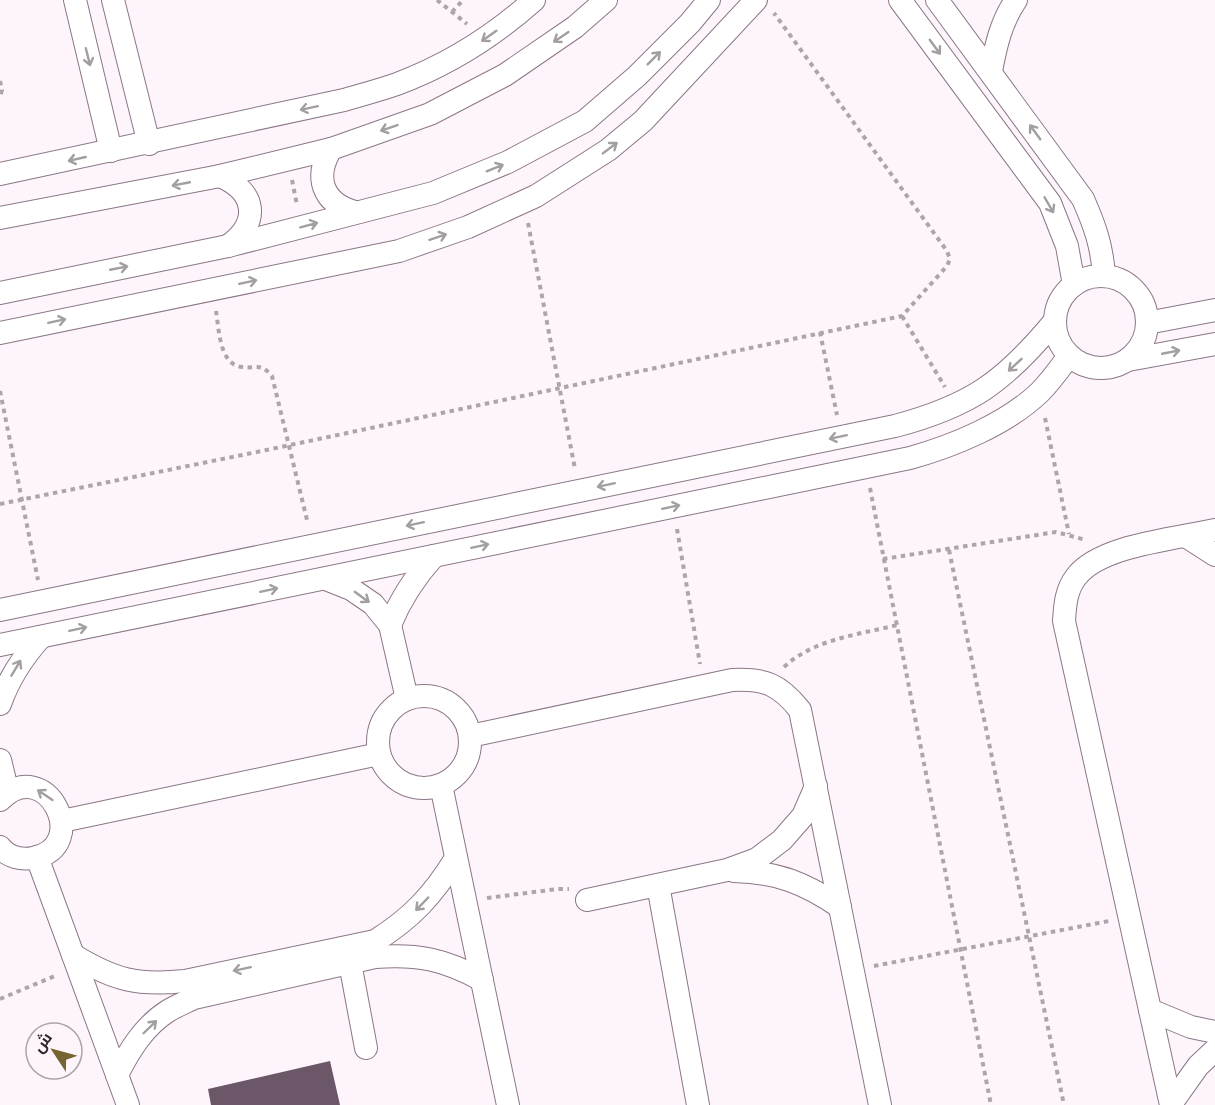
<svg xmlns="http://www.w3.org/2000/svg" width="1215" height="1105" font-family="'PT Sans Narrow',Cairo,sans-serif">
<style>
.building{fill:#6b5767}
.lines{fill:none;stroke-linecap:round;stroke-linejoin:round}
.street-casing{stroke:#8b7686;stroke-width:24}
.path{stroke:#aea5ac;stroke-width:4;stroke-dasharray:4.5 4.5;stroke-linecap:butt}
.street{stroke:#fff;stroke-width:22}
.oneway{stroke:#a29ea1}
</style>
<rect width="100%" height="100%" fill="#fef5fc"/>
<polygon class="building" points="330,1061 340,1105 211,1105 208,1089"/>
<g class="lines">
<g class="street-casing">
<g id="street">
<polyline points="75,0 111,151"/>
<polyline points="113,0 149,144"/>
<polyline points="900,0 1050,203 1067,246 1074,285"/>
<path d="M937,0l146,199c12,27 19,47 21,77"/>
<path d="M991,71c5,-26 10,-49 25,-71"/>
<path d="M331,149c-17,28 -9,54 24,63"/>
<path d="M0,174l344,-74c17,-5 36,-10 53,-16 51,-19 97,-48 137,-84"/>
<path d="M220,176c37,16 40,47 8,70"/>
<polyline points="0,218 220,176 331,149 430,114 505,75 575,27 606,0"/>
<circle cx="1101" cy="322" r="46"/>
<polyline points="0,293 228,246 433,193 508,162 585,121 637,76 690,23 709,0"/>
<polyline points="1147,323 1215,310"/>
<polyline points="0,333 399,251 468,227 536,196 608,150 643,121 756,0"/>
<polyline points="1128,360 1215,344"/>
<polyline points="1187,537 1215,555"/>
<polyline points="326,579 351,589 373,604 390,625 407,699"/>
<path d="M0,610l895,-184c76,-20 109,-44 159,-104"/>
<path d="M390,625c11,-27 24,-47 44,-69"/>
<path d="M0,645l910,-187c43,-12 97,-34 130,-66 11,-11 20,-24 29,-36"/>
<circle cx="424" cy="742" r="46"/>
<path d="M0,704c9,-26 22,-46 41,-67"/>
<path d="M470,736l262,-56c33,-2 48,5 68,30l80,395"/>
<polyline points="0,760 8,793"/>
<polyline points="441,785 508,1105"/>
<path d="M0,800c46,-47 93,47 33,58 -12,2 -25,-1 -33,-11"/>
<polyline points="62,821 379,754"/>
<polyline points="37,857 128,1105"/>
<path d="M734,871c43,1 71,12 106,36"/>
<polyline points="658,885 698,1105"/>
<polyline points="587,900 727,870 757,859 782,840 803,816 816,786"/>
<path d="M73,955c41,25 64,31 112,26l190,-40c37,-23 58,-46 81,-83"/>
<polyline points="350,963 366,1048"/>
<polyline points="1150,1010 1191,1027 1215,1032"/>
<path d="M117,1075c12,-24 27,-49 51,-64 8,-5 18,-9 26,-13l181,-41c43,-3 69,2 107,23"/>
<polyline points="1171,1104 1198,1066 1215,1050"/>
<path d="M1171,1105l-107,-484c1,-16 2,-31 12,-44 24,-32 100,-38 139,-47"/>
</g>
</g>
<g class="path">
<polyline points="437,0 467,24"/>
<polyline points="452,12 463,0"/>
<polyline points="0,81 2,90 0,97"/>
<polyline points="292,180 297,205"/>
<polyline points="528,223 575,469"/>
<path d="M216,311c3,17 3,54 26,56 15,2 18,-5 30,9l36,148"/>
<polyline points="902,316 945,387"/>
<polyline points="820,332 837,415"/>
<polyline points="0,391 38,580"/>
<polyline points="1045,418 1069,534"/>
<polyline points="870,488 991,1105"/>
<polyline points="0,504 257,452 902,316 947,266 950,259 947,251 774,13"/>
<polyline points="677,529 700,664"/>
<polyline points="949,550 1064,1105"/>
<polyline points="883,559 1056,532 1086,540"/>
<path d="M784,667c30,-28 73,-32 113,-42"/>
<polyline points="487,898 558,889 569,889"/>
<polyline points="874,966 1109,921"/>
<polyline points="0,999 57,975"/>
</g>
<use href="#street" class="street"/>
</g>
<defs><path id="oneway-shaft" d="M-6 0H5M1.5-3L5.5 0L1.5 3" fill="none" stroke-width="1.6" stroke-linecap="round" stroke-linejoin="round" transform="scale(1.5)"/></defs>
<g class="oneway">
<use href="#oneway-shaft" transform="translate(489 36) rotate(145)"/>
<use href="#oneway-shaft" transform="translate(561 37) rotate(146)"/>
<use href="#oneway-shaft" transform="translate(935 47) rotate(54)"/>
<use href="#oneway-shaft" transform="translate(88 57) rotate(76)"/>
<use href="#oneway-shaft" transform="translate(654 58) rotate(-45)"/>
<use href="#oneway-shaft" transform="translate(309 108) rotate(168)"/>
<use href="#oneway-shaft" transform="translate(389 128) rotate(161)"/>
<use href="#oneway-shaft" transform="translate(1035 132) rotate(-126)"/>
<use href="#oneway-shaft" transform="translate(610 148) rotate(-37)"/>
<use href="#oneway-shaft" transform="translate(77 159) rotate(167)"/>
<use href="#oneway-shaft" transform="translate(495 168) rotate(-22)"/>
<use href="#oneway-shaft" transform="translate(181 184) rotate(169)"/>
<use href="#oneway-shaft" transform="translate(1049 205) rotate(60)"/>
<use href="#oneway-shaft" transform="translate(309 225) rotate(-15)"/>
<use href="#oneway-shaft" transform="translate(438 237) rotate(-19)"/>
<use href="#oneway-shaft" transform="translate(119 268) rotate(-11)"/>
<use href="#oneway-shaft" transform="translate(248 282) rotate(-12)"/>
<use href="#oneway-shaft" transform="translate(57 321) rotate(-12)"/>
<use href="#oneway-shaft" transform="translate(1171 352) rotate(-11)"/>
<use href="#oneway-shaft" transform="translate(1015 365) rotate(137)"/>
<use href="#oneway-shaft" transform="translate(838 437) rotate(168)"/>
<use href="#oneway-shaft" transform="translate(606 485) rotate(168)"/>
<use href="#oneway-shaft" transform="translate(671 507) rotate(-12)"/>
<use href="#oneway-shaft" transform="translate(415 524) rotate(168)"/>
<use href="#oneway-shaft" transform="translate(480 546) rotate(-12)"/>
<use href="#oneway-shaft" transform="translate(269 590) rotate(-12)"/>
<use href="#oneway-shaft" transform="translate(362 597) rotate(36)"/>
<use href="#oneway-shaft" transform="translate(78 629) rotate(-12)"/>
<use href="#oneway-shaft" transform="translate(16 668) rotate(-59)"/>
<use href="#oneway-shaft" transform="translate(45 795) rotate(-146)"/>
<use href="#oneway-shaft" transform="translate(422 904) rotate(134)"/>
<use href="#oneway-shaft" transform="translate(242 969) rotate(168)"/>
<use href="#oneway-shaft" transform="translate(150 1027) rotate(-44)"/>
</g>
<g transform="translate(54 1051) rotate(306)"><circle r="28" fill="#fef5fc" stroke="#aca3aa" stroke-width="1.5"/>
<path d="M0-4.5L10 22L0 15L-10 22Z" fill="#746532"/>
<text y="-9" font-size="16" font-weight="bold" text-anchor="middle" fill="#30272e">ش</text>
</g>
</svg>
